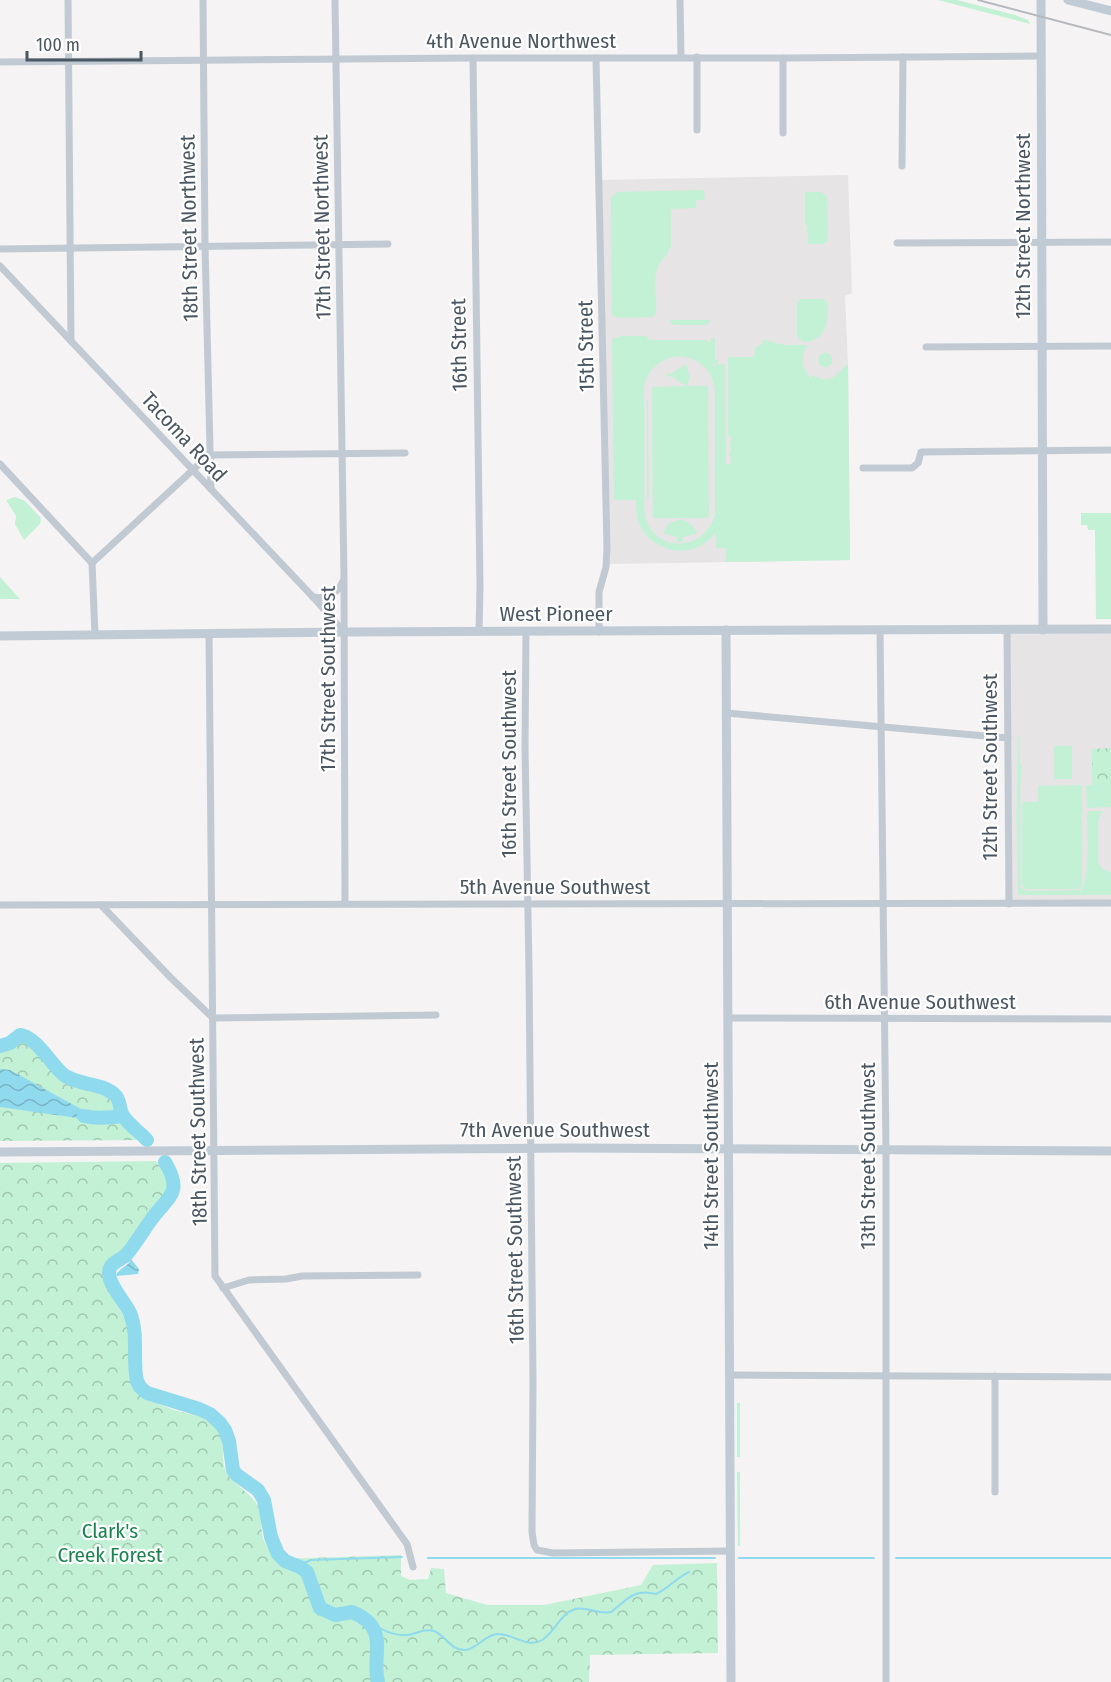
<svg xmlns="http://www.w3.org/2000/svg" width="1111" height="1682" font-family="'Fira Sans Condensed',sans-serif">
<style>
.education{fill:#e6e4e5}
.grass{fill:#c3f1d5;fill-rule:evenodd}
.forest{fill:url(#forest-crowns)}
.water{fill:url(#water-waves)}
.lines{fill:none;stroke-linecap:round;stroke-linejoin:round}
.stream{stroke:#90daee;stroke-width:2}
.river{stroke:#90daee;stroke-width:14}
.street{stroke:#c1cad2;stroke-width:7}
.secondary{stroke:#c1cbd6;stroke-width:9}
.rail{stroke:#b5b8bd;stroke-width:2}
.labels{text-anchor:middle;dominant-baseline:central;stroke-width:4.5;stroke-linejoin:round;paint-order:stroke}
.street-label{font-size:21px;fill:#4a5661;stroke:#fff}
.park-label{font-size:21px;fill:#17864f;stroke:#fff}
</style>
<defs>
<pattern id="forest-crowns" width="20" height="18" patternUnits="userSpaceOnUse" patternTransform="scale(1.5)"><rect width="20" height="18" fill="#c3f1d5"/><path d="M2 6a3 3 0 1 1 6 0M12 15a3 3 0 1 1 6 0" fill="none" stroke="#a0c6b0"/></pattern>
<pattern id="water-waves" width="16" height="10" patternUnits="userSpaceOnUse" patternTransform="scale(1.5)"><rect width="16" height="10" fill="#90daee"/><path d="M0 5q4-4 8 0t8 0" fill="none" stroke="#78b4c4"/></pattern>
</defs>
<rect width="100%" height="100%" fill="#f5f3f3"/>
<g class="education">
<polygon points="848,175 852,293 845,296 848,364 850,560 607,564 599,180"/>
<polygon points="1111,629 1111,903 1009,904 1007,630"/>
</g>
<g class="grass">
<polygon points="938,0 957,0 1015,15 1028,20 1030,24"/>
<path d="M704,190l1,10h-9v8l-25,1v39h-2c-1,9 -10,12 -12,21 -4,12 1,32 -2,46l-3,2 -33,1 -7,-3 -1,-118 5,-3v-2z"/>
<polygon points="805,192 821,192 827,196 828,242 825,242 825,244 808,244 808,233 807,233 807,225 805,224"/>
<path d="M799,299h26v3h3c0,19 -1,40 -26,40v-2h-3v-3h-2v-35h2z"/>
<polygon points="669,320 711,320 708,324 705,325 675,325 671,323"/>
<path d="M621,336h25l4,4h57l3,3 1,-4 4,-2v23h3v3l-6,1 3,3v-3h10l1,101 5,-2v-7h-2v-2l2,-1v-6l-2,-1v-2h2v-7l-3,-1v-79h26l1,-9 8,-5v-3h2l19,5h24c-8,11 -7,23 3,33l2,-3c19,12 23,-2 35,-11l2,196 -124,2v-14h-10v-15c-5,5 -9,9 -14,12 -23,13 -54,2 -63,-22 -3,-7 -3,-16 -3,-23h-22l-2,-161zM679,356c20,2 34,14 36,34v125c-12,41 -69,37 -71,-7v-122c4,-17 17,-28 35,-30z"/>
<circle cx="825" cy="360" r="7"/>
<polygon points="686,364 690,377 687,386 708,386 709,518 653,518 652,387 686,386 671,376 667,377 667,373 671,374"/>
<polygon points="647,401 648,401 649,499 647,499"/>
<polygon points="15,497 25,501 41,518 40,524 24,540 15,524 16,516 6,500"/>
<polygon points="1081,513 1111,513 1111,619 1096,619 1095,530 1088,530 1087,525 1081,525"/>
<polygon points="682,519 692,525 697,533 683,537 683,542 677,542 677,537 663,533 669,523"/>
<polygon points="0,577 20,599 0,599"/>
<path d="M1018,737l3,1 -2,2 1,25 2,1 -1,17 -1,2 1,103 7,3 53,-1c9,-12 6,-62 6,-79h17l-4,4 -2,8v39l4,6 9,5v22h-93l-1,-72z"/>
<rect x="1054" y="746" width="18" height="33"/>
<polygon points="1082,785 1082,885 1079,889 1026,889 1022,885 1022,802 1038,802 1038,786"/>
<polygon points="1086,785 1111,785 1111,807 1087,808"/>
<rect x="737" y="1403" width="3" height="54"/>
<polygon points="737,1472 740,1472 740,1546 738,1546"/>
</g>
<g class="forest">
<polygon points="1111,748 1111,785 1092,785 1092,749"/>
<path d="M20,1035c17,2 31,30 44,40 15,11 39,7 51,21 6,6 4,15 9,21 6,9 16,15 23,23l-147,1v-95l10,-3z"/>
<path d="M156,1161c5,9 14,16 14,27 -1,8 -7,14 -12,19 -10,10 -17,22 -25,33 -3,5 -6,11 -11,15 -7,5 -17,7 -19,18 -1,13 21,39 25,53 6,19 -3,47 9,63 7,10 32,20 44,23 11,3 26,4 34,13 13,15 4,35 12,48 7,12 22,18 31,33 5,10 2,21 5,32 2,8 10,16 16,21l122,-4v21l9,4 18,-1 3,-11 13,1 2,24 41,12h57l97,-20 12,-20 64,-2 1,90 -128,2 -1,27h-589v-519z"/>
</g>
<g class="water">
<polygon points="0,1069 10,1070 81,1109 83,1112 84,1116 82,1118 77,1118 0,1107"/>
<polygon points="131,1259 139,1269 138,1274 117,1276 116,1274 121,1269 128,1264"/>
</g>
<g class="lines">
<g class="stream">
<polyline points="428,1558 715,1558"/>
<polyline points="739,1558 874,1558"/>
<polyline points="896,1558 1111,1558"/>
<polyline points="297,1566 311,1560 402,1557"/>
<path d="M361,1617c15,9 28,19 46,18 10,-1 17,-7 27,-4 11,4 17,20 31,19 12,-1 20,-15 32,-16 15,-1 30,15 45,6 13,-8 18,-26 33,-31 13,-3 23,6 36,3 16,-12 23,-24 45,-18 13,-6 20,-16 33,-22"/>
</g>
<g class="river">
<path d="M0,1046l10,-3 10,-8c17,2 31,30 44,40 15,11 39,7 52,21 5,6 3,15 8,21 6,9 16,15 23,23"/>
<path d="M84,1116c13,3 25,2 38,0"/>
<path d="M165,1162c19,32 3,34 -14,58 -8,11 -15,23 -24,34 -5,6 -14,7 -17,14 -6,13 15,33 20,45 9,22 2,45 7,68l3,6 7,6 52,16 11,5 10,9 5,7 4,11 4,29 4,5 21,15 6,10 7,37 7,17 7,7 15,6 7,5 13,36 15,7 17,-3c39,16 19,42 26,70"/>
</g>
<g class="street">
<polyline points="68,0 71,341"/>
<polyline points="203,0 205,246 211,489"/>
<polyline points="335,0 344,578 345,904"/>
<polyline points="680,0 681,57"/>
<polyline points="473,58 480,587 479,632"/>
<polyline points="596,58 607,548 606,567 599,592 599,632"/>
<polyline points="783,58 783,133"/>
<polyline points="0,62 473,58 786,58 1041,56"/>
<polyline points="697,130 697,57"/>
<polyline points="902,166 903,57"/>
<polyline points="897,243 1111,242"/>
<polyline points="0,249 388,244"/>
<polyline points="0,266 313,597 344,632"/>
<polyline points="926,347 1111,346"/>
<polyline points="0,464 92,563"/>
<polyline points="863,468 912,468 918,463 921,452 1111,450"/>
<polyline points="92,563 209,455 405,453"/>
<polyline points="92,563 95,635"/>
<path d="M313,597c15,3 24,-3 30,-16"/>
<polyline points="1007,630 1009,904"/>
<polyline points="526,631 525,747 529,970 533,1382 532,1532 534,1545 537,1550 553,1553 730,1551"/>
<polyline points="880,631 886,1150 886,1682"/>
<polyline points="209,634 215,1276 407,1544 413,1567"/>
<polyline points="726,713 1008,738"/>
<polyline points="0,905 1111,903"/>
<polyline points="101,905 171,978 213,1018 436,1015"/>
<polyline points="728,1018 1111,1019"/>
<polyline points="223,1288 249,1280 286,1279 302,1276 418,1275"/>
<polyline points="730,1375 1111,1377"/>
<polyline points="995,1492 995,1376"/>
</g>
<g class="secondary">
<polyline points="1041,0 1043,630"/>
<polyline points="1068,0 1111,11"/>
<polyline points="726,630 731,1682"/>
<polyline points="0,636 344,632 1111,629"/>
<polyline points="0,1152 570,1148 1111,1151"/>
</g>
<polyline class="rail" points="978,0 1111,35"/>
</g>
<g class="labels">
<g class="street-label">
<text x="521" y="41">4th Avenue Northwest</text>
<text transform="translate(1023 226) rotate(-90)">12th Street Northwest</text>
<text transform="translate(322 227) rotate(-91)">17th Street Northwest</text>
<text transform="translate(189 228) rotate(-91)">18th Street Northwest</text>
<text transform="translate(459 345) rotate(-91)">16th Street</text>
<text transform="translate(586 346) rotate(-91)">15th Street</text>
<text transform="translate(184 437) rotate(47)">Tacoma Road</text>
<text x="556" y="614">West Pioneer</text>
<text transform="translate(328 679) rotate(-90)">17th Street Southwest</text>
<text transform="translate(509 764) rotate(-90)">16th Street Southwest</text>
<text transform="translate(990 767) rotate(-90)">12th Street Southwest</text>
<text x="555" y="887">5th Avenue Southwest</text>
<text x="920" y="1002">6th Avenue Southwest</text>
<text x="555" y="1130">7th Avenue Southwest</text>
<text transform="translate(198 1132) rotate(-91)">18th Street Southwest</text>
<text transform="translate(711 1156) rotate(-90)">14th Street Southwest</text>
<text transform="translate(868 1156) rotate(-90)">13th Street Southwest</text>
<text transform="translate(515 1250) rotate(-91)">16th Street Southwest</text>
</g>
<g class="park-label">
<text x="110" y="1531">Clark's<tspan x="110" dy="24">Creek Forest</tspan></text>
</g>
</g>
<path d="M27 51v9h114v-9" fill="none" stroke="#4a5661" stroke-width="3"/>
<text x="36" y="51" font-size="18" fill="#4a5661" stroke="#ffffff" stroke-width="4.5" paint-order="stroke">100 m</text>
</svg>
